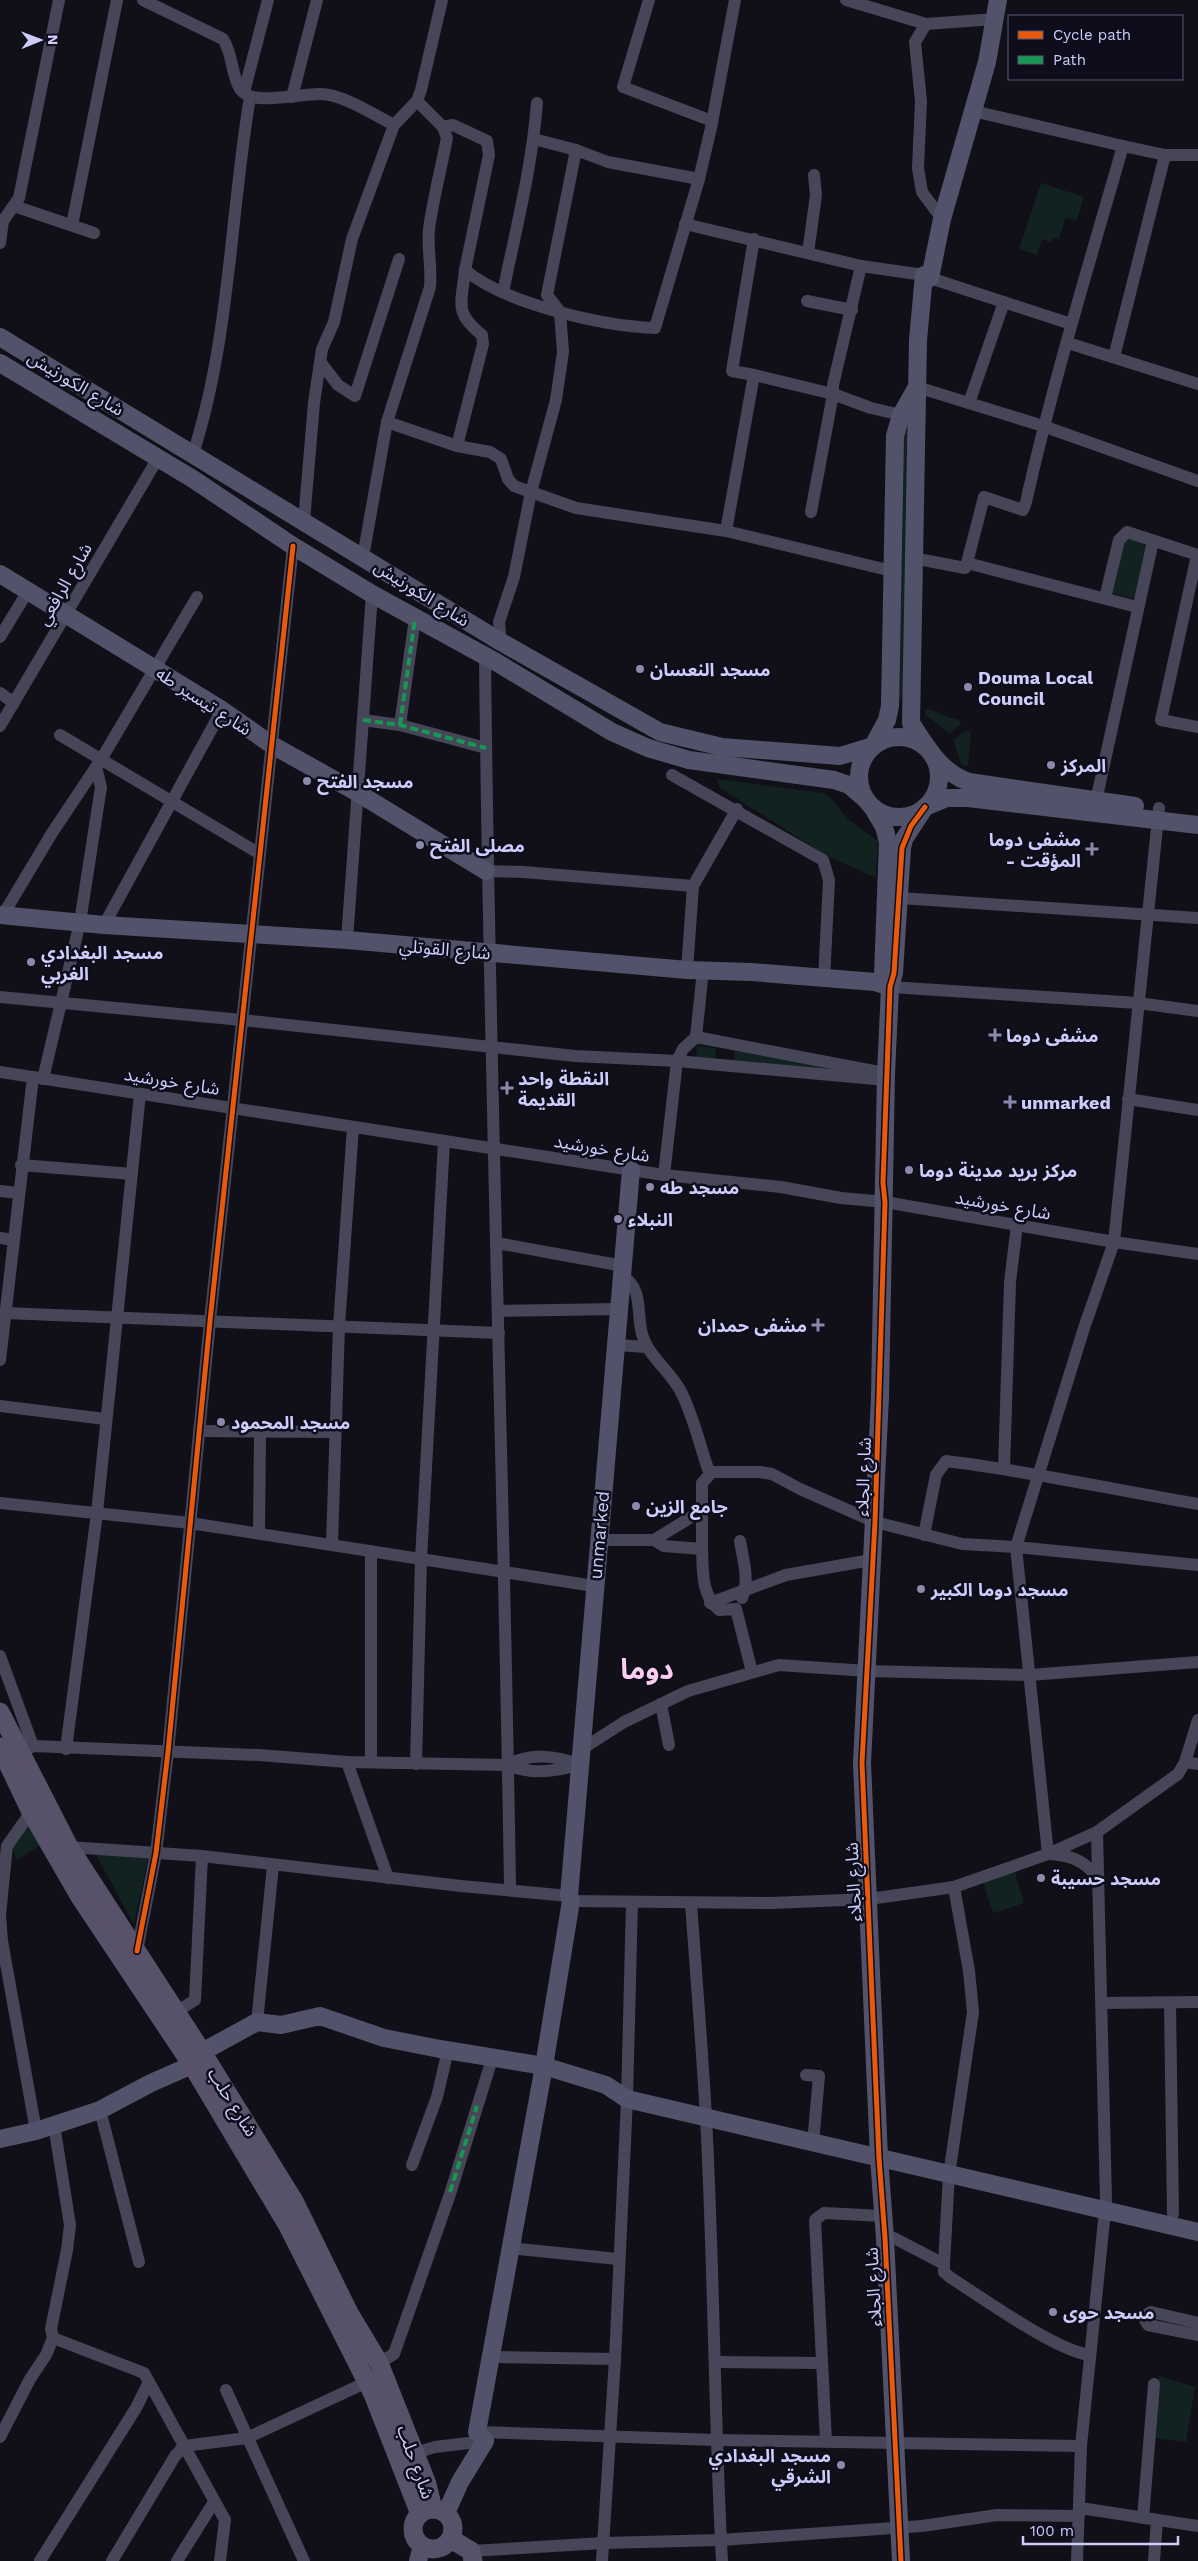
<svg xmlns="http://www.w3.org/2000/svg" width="1198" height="2561" font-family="'Work Sans','Noto Sans Arabic',sans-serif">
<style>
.green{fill:#112221}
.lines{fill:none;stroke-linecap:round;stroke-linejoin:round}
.street{stroke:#464658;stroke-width:12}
.secondary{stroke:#52536a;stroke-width:18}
.primary{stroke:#58516a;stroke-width:19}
.quiet{stroke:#139951;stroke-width:4;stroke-dasharray:8 4;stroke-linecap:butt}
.cycleway-casing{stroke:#0e0d1b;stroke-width:8}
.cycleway{stroke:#e8590c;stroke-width:5}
.poi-dot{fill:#8c8aab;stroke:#0e0d1b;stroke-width:2}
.labels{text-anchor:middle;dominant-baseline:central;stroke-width:5;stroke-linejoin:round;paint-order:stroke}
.street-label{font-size:18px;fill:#ceccfa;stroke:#0e0d1b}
.poi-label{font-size:18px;font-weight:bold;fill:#ceccfa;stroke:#0e0d1b;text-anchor:start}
.town-label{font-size:28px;font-weight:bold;fill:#faceee;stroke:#0e0d1b}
</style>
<rect width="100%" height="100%" fill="#111018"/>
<g class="green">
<polygon points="1041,183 1084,197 1076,221 1066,217 1059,239 1053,237 1051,242 1042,239 1037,255 1019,249"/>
<polygon points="899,432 910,432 905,686 901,700 896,700"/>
<polygon points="1125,538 1147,542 1134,599 1111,593"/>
<path d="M925,709c13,1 21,10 33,10l3,4 -11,11 -25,-20z"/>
<polygon points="966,730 971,733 968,765 962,766 953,740"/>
<polygon points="717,779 823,793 830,797 849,820 878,841 876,878 826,855 720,788"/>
<polygon points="697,1045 716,1049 714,1066 695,1064"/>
<polygon points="735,1047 830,1066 829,1071 734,1061"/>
<polygon points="31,1823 40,1845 17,1860 11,1845"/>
<polygon points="95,1853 148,1858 134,1924"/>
<polygon points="1014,1869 1024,1903 993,1913 983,1881"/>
<polygon points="1159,2376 1195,2387 1186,2442 1153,2438"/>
</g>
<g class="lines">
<g class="street">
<path d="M143,0l80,39c10,15 8,35 17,50 11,18 62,4 81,5 21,0 53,21 73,31"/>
<polyline points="649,0 623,87 712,121"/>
<polyline points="846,0 926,24 996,19"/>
<polyline points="926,24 915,42 921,101 918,168 922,192 942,219"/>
<polyline points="244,92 268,0"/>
<polyline points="292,97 317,0"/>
<polyline points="973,111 1123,146"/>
<path d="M443,127l10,-2 34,16 2,14 -24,115c41,34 137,56 190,58l44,-149 12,-51 24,-128"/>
<polyline points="534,139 576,150 608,162 699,179"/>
<polyline points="14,206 94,233"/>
<polyline points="685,224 861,266 924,275"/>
<polyline points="72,225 117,0"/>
<polyline points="0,243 3,221 19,198 21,188 59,0"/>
<polyline points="808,253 816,195 814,175"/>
<polyline points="930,278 1071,324"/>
<path d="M503,292c13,-63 29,-125 34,-189"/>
<polyline points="807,301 852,310"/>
<polyline points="1068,343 1198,384"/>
<polyline points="1114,357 1165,155"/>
<polyline points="321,363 338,385 355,396 399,259"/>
<polyline points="754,375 732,371 754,239"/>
<polyline points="917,387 1043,426 1198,481"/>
<polyline points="969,403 1004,302"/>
<polyline points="387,422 457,446 490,452 501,459 508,479 514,486 576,508 726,531 892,571"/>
<path d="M457,446l26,-102 -1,-9c-29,-23 -20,-32 -17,-65"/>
<path d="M193,454c37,-115 37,-238 57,-357"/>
<polyline points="811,512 833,394 833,385 861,266"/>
<polyline points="304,521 314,403 322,349 334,322 352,239 394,125 417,101 421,90 442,0"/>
<polyline points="726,531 754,375 833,394 871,408 901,415"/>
<polyline points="1197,555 1161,720 1198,727"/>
<path d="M363,557l24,-135 43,-135c2,-20 -3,-38 -1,-58 4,-30 12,-60 18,-91l-4,-11 -26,-26"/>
<polyline points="913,558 965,568 967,563"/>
<polyline points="1105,598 1119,540 1127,532 1198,555"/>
<path d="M1137,607l-170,-44 17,-66 39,13 3,-8c27,-120 63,-238 97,-356l42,9h33"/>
<polyline points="0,637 28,591"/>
<polyline points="501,642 499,622 514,577 531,492 556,400 563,352 560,312 547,295 576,150"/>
<path d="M485,656c4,411 19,822 25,1233"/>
<polyline points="0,693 14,703"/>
<polyline points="363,720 400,725 486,748"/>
<polyline points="400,725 415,618"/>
<polyline points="0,726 158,458"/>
<polyline points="60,735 260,854"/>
<polyline points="672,775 823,860 829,880 824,979"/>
<polyline points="1096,801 1153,541"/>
<polyline points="486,871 523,872 693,886"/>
<polyline points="900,898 1198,918"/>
<polyline points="3,915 52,833 102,758 197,597"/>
<polyline points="104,925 222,710"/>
<polyline points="347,940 372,594"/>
<polyline points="687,970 693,886 737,809"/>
<polyline points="890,987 1138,1003 1198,1011"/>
<polyline points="0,997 242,1020 575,1056 677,1061 886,1080"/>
<polyline points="696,1037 703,970"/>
<polyline points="0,1072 664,1175 781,1187 841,1198 885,1202 1114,1242 1198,1254"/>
<polyline points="43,1079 80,922 101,787 96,767"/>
<polyline points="1128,1099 1198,1110"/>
<polyline points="21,1165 132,1174"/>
<polyline points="664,1175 677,1061 683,1049 696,1037 879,1072"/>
<polyline points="0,1191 18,1193"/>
<polyline points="0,1238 14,1240"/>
<polyline points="497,1243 623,1266"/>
<path d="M622,1276c22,13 14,36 20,58 6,22 27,36 38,56 13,24 19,53 28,79l4,3h48l12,2 28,15 75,33 87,22 54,3 182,18"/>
<polyline points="498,1311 619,1309"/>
<polyline points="6,1313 499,1333"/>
<polyline points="616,1345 647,1347"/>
<polyline points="0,1360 33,1077"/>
<polyline points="0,1406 105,1419"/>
<polyline points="199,1431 334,1432"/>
<polyline points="1004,1468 1010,1282 1017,1225"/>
<polyline points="0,1503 190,1523 594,1586"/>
<path d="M701,1511l-47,29 10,6 38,3c1,21 -1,46 17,61l17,-1 16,63"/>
<polyline points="259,1533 260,1433"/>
<path d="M924,1535l12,-60 10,-14c84,10 168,29 252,43"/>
<polyline points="599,1540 654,1540"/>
<path d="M740,1541c3,19 10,39 2,57"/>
<polyline points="332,1544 339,1326 353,1127"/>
<polyline points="702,1549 702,1483 712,1472"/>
<polyline points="371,1551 371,1761"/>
<polyline points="710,1603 786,1575 871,1560"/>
<polyline points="0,1656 33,1746"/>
<polyline points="661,1704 669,1745"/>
<polyline points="66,1749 97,1513 140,1094"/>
<polyline points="582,1749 624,1722 688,1691 779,1665 867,1671 1030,1675 1198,1662"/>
<path d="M15,1756l18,-10 226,9 88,7 161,3c23,10 48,7 72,-1"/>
<polyline points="347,1762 388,1878"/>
<polyline points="1185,1762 1198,1764"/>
<polyline points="416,1764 421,1559 444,1141"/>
<path d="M508,1765c23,-13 47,-9 72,-1"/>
<polyline points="31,1812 7,1846 0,1915 2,1941 36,2131"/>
<polyline points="69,1847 202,1856 461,1886 569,1896"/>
<path d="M1099,1879c-15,-19 -28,-24 -51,-25l-32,-307 68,-219 30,-86 45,-434"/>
<polyline points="571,1901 772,1903 869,1899 954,1887 1048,1854 1097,1832 1178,1774 1185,1762 1198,1720"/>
<path d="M691,1903c5,71 11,143 15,215 8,148 8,295 16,443"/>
<polyline points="137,1951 156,1853 168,1752 210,1321 293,546"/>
<polyline points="1102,2003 1198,2002"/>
<polyline points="1170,2003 1173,2214"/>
<polyline points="176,2012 195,2000 202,1856"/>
<polyline points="257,2022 273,1866"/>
<polyline points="806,2075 819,2076 813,2143"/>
<polyline points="100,2110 139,2262"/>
<polyline points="412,2165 437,2097 448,2050"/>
<polyline points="950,2168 973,2012 969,1971 954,1887"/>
<path d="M885,2238h9l50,26v8l7,6c32,20 105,73 139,77"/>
<polyline points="509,2248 618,2259"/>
<polyline points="944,2264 949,2174"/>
<polyline points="1198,2323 1151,2312 1146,2315 1145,2320 1148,2325 1198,2335"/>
<polyline points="53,2338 144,2373 225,2520 220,2561"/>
<polyline points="491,2357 615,2359"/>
<polyline points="715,2362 821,2363"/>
<polyline points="379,2363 394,2354 450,2194 493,2056"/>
<polyline points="226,2390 304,2561"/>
<polyline points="477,2432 716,2440 1081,2446"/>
<polyline points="0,2437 30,2379 46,2355 53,2338 51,2329 67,2250 70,2225 54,2125"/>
<polyline points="826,2441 815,2220 824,2213 883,2216"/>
<polyline points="415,2453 435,2447 485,2441"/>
<polyline points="1080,2508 1198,2526"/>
<polyline points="1143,2518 1154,2384"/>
<polyline points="471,2551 603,2543 721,2540 922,2526 997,2515 1079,2516"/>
<polyline points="40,2561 136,2408 149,2382"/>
<polyline points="112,2561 175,2456 184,2446 247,2438 367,2382"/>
<polyline points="177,2561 214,2502"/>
<polyline points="602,2561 615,2359 627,2099 632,1902"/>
<polyline points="1077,2561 1081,2446 1106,2201 1097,1832"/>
<polyline points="1154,2561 1157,2520"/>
</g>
<g class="secondary">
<path d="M998,0l-11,62 -45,157 -12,59 -6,-3 -6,65 -7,383c15,23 30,50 58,59l166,24"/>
<polyline points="0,337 501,642 660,732 722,747 840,756 873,746 887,720 890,706 895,436 901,415 917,387"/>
<polyline points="0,363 193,479 293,546 372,594 496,662 612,732 648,748 689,760 834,780 849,785 864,798"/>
<polyline points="0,574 222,710 272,745 358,793 486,871"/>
<circle cx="899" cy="777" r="40"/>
<polyline points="873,808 884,827 888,842 883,975 885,980"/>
<polyline points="0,915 104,925 347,940 687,970 751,972 875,982 890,987"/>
<polyline points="0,2139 36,2131 100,2110 151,2083 192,2065 202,2052 257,2022 281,2025 320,2016 384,2038 440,2049 544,2066 606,2085 627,2099 1198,2232"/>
<polyline points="446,2513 460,2482 485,2441 477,2432 544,2066 571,1901 569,1896 631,1170"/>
<polyline points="418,2561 422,2546"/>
<polyline points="901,2561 885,2238 879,2158 862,1763 880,1397 886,1074 890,987 894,973 902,848 904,839 925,807 947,798 968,798 1198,825"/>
</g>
<g class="primary">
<polyline points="0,1712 69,1847 202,2052 294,2201 349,2313 379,2363 427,2484 433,2509"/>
<polyline points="0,1747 31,1812 80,1897 192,2065 288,2226 373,2394 420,2514"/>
<circle cx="433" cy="2529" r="20"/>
<polyline points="451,2539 471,2551 473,2561"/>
</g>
<g class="quiet">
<polyline points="363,720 400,725 486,748"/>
<polyline points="400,725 415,618"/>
<polyline points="450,2192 477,2106"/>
</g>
<g class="cycleway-casing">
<g id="cycleway">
<polyline points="137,1951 156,1853 168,1752 210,1321 293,546"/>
<polyline points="901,2561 885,2238 879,2158 862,1763 875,1522 885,1202 883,1183 890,987 894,973 902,848 911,826 925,807"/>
</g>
</g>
<use href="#cycleway" class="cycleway"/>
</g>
<g class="poi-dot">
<circle cx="640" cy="669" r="5"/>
<circle cx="968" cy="687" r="5"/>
<circle cx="1051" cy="765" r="5"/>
<circle cx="307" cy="781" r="5"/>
<circle cx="420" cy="845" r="5"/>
<path d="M1089.5 841.5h5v5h5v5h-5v5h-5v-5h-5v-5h5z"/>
<circle cx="31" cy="962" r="5"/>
<path d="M992.5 1027.5h5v5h5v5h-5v5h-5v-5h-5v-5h5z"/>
<path d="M504.5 1080.5h5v5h5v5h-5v5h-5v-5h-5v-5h5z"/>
<path d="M1007.5 1094.5h5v5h5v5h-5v5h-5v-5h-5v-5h5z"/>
<circle cx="909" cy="1170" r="5"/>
<circle cx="650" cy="1187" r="5"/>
<circle cx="618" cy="1219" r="5"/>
<path d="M815.5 1317.5h5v5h5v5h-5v5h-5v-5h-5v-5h5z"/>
<circle cx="221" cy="1422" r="5"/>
<circle cx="636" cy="1506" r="5"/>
<circle cx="921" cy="1589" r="5"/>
<circle cx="1041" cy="1878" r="5"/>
<circle cx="1053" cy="2312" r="5"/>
<circle cx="841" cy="2465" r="5"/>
</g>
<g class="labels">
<g class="street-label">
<text transform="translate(76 383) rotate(31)">شارع الكورنيش</text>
<text transform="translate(64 584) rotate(-60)">شارع الرافعي</text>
<text transform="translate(422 593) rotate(32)">شارع الكورنيش</text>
<text transform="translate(204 701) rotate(33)">شارع تيسير طه</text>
<text transform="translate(445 949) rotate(5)">شارع القوتلي</text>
<text transform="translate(172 1081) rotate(9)">شارع خورشيد</text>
<text transform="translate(602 1148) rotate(9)">شارع خورشيد</text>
<text transform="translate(1003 1205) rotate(10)">شارع خورشيد</text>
<text transform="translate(863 1477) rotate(-88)">شارع الجلاء</text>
<text transform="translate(599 1535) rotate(-85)">unmarked</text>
<text transform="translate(853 1882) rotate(-93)">شارع الجلاء</text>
<text transform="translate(233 2102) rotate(58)">شارع حلب</text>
<text transform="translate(873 2287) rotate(-93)">شارع الجلاء</text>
<text transform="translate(416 2462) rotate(70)">شارع حلب</text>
</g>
<g class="poi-label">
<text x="650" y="669">مسجد النعسان</text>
<text x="978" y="677">Douma Local<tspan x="978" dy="21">Council</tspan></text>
<text x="1061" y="765">المركز</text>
<text x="317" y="781">مسجد الفتح</text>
<text x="1081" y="839" text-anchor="end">مشفى دوما<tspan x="1081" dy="21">- المؤقت</tspan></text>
<text x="430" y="845">مصلى الفتح</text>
<text x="41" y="952">مسجد البغدادي<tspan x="41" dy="21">الغربي</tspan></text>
<text x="1006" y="1035">مشفى دوما</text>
<text x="518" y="1078">النقطة واحد<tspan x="518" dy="21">القديمة</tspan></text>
<text x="1021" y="1102">unmarked</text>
<text x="919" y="1170">مركز بريد مدينة دوما</text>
<text x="660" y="1187">مسجد طه</text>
<text x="628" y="1219">النبلاء</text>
<text x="807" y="1325" text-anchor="end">مشفى حمدان</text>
<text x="231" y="1422">مسجد المحمود</text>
<text x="646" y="1506">جامع الزين</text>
<text x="931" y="1589">مسجد دوما الكبير</text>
<text x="1051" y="1878">مسجد حسيبة</text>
<text x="1063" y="2312">مسجد حوى</text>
<text x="831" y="2455" text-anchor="end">مسجد البغدادي<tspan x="831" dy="21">الشرقي</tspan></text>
</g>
<g class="town-label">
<text x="647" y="1669">دوما</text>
</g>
</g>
<rect x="1008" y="15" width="175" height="65" fill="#0e0d1b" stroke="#5b5974"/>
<rect x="1018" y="31" width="25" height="8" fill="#e8590c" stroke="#5b5974"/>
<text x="1053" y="40" font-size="15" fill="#ceccfa">Cycle path</text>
<rect x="1018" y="56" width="25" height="8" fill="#139951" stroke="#5b5974"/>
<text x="1053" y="65" font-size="15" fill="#ceccfa">Path</text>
<g transform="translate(40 40) rotate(89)" stroke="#0e0d1b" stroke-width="4" paint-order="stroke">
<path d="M0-4L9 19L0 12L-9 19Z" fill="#ceccfa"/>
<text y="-8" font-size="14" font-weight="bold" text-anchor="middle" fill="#ceccfa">N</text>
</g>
<path d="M1023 2536v8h155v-8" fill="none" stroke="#ceccfa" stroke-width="2.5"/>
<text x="1030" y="2536" font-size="15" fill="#ceccfa" stroke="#0e0d1b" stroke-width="4" paint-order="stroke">100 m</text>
</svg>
